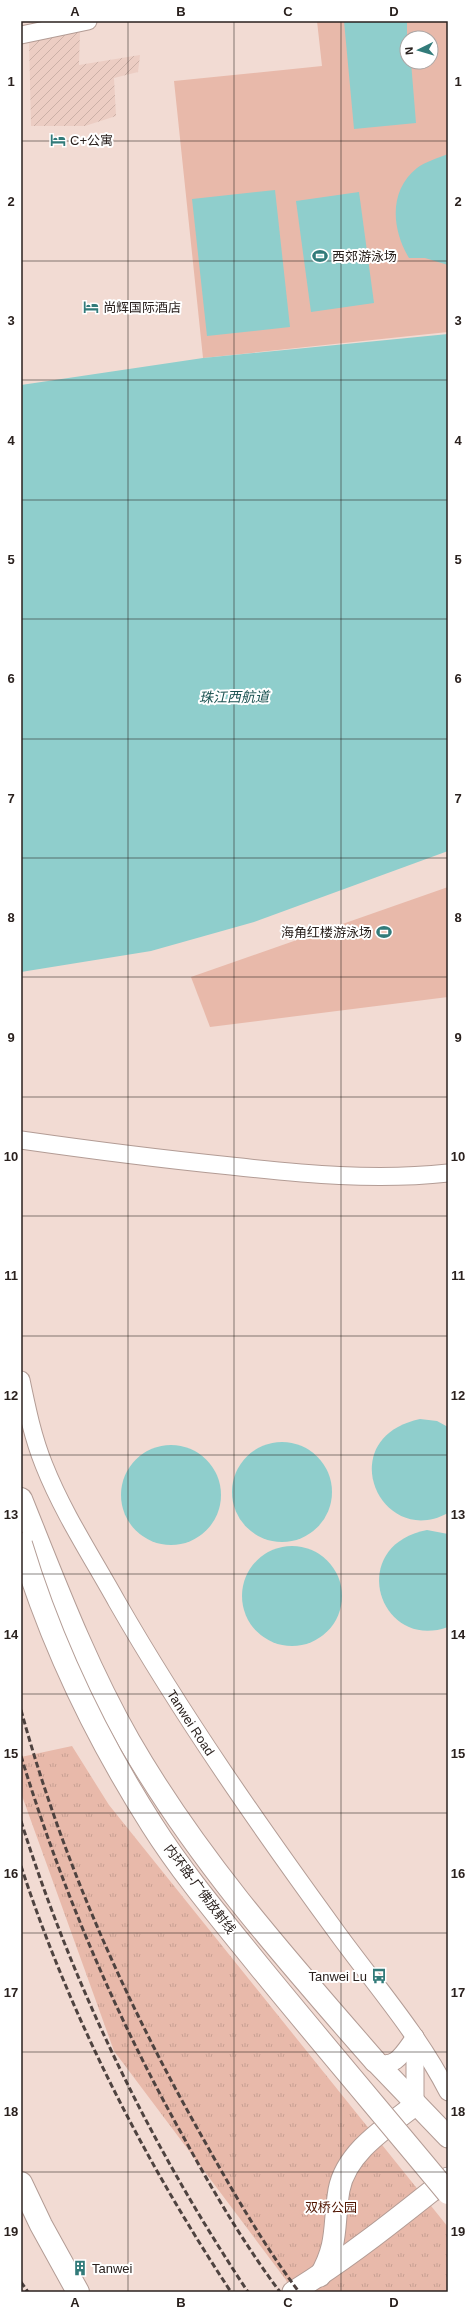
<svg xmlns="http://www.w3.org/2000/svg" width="469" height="2313" font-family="Arial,'Noto Sans SC',sans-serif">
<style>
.industrial{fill:url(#industrial-furrows)}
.park{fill:url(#park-tufts)}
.pitch{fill:#e8b9aa;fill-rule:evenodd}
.water{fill:#8fcecc}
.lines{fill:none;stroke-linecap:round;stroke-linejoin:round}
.minor-casing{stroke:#b39c95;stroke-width:19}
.major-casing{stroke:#b39c95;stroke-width:23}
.highway-casing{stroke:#b39c95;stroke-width:24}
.minor{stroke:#fff;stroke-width:17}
.major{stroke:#fff;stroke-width:21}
.highway{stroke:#fff;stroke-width:22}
.rail{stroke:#4f4340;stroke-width:3;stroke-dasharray:6 3;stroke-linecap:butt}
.highway-bridge-casing{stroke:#b39c95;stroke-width:24;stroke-linecap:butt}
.highway-bridge{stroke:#fff;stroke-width:22}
.grid{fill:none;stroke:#2a211e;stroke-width:1;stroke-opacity:0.55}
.labels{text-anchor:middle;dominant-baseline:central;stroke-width:4;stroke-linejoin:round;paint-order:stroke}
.poi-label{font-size:13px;fill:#2a211e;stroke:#fff;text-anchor:start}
.street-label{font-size:13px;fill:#2a211e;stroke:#fff}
.park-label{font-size:13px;fill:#4f1400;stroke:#fff}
.water-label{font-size:14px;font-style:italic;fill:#1b5251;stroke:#fff}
.neatline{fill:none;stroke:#2a211e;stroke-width:1.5}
.grid-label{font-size:13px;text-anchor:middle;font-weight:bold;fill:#2a211e}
</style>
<defs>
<pattern id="industrial-furrows" width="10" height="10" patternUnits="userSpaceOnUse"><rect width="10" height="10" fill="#eccdc3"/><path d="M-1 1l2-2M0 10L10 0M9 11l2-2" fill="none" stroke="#cbb0a7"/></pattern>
<pattern id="park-tufts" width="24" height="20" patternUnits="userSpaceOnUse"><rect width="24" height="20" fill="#e8b9aa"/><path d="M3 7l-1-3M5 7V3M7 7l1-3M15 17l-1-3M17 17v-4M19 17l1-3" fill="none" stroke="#c79f92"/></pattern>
</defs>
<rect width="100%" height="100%" fill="#f2dbd3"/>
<polygon class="industrial" points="80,31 79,65 140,55 138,72 114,78 116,116 85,126 31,126 29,40"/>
<polygon class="park" points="72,1746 109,1805 448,2227 448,2292 291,2292 286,2280 114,2051 21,1793 21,1757"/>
<g class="pitch">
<path d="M317,21h131v311l-245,26 -29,-277 148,-15zM407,38h24v24h-24z"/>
<polygon points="448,887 448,997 210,1027 191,977"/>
</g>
<g class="water">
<polygon points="344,21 407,21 407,62 411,62 416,123 354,129"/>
<path d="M448,154v111l-23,-7h-16c-17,-28 -21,-67 8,-90 8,-6 21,-10 31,-14z"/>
<polygon points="275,190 290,327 207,336 192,199"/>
<polygon points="359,192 374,303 311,312 296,201"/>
<polygon points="448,334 448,851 254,922 151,951 21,972 21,385 203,358"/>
<path d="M420,1419l17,2 11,6v86c-68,37 -117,-75 -28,-94z"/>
<circle cx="282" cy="1492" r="50"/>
<circle cx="171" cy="1495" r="50"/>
<path d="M427,1530l21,4v93c-69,25 -103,-81 -21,-97z"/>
<circle cx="292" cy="1596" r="50"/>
</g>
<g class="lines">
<g class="minor-casing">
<g id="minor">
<polyline points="21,35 88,21"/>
<path d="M21,1140c70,10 140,19 210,26 72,8 145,15 217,7"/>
<path id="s1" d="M21,1380c6,29 12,58 23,85 19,48 48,92 73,137 66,115 143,225 221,332 38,52 81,101 110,158"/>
<polyline points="415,2037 415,2105"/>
<path d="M375,2061c20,11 30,-11 40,-24"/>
</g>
</g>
<g class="major-casing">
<g id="major">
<polyline points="375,2061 448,2137"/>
<path d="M320,2276c19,-33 13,-51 19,-86 7,-38 48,-63 76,-85"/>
<path d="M293,2292c55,-34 105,-74 155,-114"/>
</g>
</g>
<g class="highway-casing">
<g id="highway">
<path d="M21,1499c33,82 64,165 108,242 68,118 157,218 246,320"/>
<polyline points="21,2183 41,2225 78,2292"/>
</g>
</g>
<use href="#minor" class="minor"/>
<use href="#major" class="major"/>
<use href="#highway" class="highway"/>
<g class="rail">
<path d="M21,1710c40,146 101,284 175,416 32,57 64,114 103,166"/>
<path d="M21,1756c41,134 95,261 163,382 29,53 60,106 96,154"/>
<path d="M21,1821c53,168 130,325 227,471"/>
<path d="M21,1866c49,150 123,294 210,426"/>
<polyline points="21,2282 28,2292"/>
</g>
<g class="highway-bridge-casing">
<path id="highway-bridge" d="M21,1544c30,99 75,193 131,281 31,49 70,95 107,141 62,76 126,151 189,227"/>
</g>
<use href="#highway-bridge" class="highway-bridge"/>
</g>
<path class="grid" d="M128,21v2271M234,21v2271M341,21v2271M21,141h427M21,261h427M21,380h427M21,500h427M21,619h427M21,739h427M21,858h427M21,977h427M21,1097h427M21,1216h427M21,1336h427M21,1455h427M21,1574h427M21,1694h427M21,1813h427M21,1933h427M21,2052h427M21,2172h427"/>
<defs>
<g id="hotel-bare" transform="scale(1.2)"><path d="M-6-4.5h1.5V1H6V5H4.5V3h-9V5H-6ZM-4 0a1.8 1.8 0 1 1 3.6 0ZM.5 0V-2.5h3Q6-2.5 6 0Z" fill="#327b7a" stroke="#fff" stroke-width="2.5" paint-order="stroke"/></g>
<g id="stadium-bare" transform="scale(1.2)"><path d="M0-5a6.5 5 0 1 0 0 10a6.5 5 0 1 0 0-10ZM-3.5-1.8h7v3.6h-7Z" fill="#327b7a" stroke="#fff" stroke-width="2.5" paint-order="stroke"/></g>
<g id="bus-bare" transform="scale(1.2)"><path d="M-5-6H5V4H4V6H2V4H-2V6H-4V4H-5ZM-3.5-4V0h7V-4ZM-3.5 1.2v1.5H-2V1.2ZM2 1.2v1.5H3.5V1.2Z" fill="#327b7a" stroke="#fff" stroke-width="2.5" paint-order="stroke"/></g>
<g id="building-bare" transform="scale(1.2)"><path d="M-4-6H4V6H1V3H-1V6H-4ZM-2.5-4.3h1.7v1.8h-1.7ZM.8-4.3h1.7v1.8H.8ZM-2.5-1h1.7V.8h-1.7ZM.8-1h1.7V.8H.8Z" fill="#327b7a" stroke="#fff" stroke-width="2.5" paint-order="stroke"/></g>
</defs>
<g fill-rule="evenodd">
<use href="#hotel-bare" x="58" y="140"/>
<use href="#stadium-bare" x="320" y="256"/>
<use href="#hotel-bare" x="91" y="307"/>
<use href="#stadium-bare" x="384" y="932"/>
<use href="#bus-bare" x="379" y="1976"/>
<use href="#building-bare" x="80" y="2268"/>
</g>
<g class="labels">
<g class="poi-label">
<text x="70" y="140">C+公寓</text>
<text x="332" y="256">西郊游泳场</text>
<text x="103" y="307">尚辉国际酒店</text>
<text x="372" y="932" text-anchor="end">海角红楼游泳场</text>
<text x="367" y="1976" text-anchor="end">Tanwei Lu</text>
<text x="92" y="2268">Tanwei</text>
</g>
<g class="street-label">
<text stroke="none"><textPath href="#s1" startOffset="385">Tanwei Road</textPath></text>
<text transform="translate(200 1889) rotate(53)">内环路-广佛放射线</text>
</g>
<g class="park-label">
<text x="331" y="2207">双桥公园</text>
</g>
<g class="water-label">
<text transform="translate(234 697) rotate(-1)">珠江西航道</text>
</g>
</g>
<rect width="469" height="2313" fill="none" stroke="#ffffff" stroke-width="44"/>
<g transform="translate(419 50) rotate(265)"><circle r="19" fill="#ffffff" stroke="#aaa6a5"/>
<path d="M0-3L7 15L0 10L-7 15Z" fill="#327b7a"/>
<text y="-6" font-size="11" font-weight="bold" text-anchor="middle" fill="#2a211e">N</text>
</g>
<rect x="22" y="22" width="425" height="2269" class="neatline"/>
<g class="grid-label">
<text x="75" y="16">A</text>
<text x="181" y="16">B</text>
<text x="288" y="16">C</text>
<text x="394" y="16">D</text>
<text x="11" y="86">1</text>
<text x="458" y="86">1</text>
<text x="11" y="206">2</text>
<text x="458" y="206">2</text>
<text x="11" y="325">3</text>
<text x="458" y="325">3</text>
<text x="11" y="445">4</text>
<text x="458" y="445">4</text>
<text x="11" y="564">5</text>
<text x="458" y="564">5</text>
<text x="11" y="683">6</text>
<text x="458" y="683">6</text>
<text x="11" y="803">7</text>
<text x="458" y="803">7</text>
<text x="11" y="922">8</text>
<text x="458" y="922">8</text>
<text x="11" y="1042">9</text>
<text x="458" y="1042">9</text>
<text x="11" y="1161">10</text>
<text x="458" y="1161">10</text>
<text x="11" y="1280">11</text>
<text x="458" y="1280">11</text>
<text x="11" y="1400">12</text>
<text x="458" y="1400">12</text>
<text x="11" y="1519">13</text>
<text x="458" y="1519">13</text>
<text x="11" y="1639">14</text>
<text x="458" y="1639">14</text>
<text x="11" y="1758">15</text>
<text x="458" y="1758">15</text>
<text x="11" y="1878">16</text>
<text x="458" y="1878">16</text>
<text x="11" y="1997">17</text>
<text x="458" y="1997">17</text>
<text x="11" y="2116">18</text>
<text x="458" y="2116">18</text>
<text x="11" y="2236">19</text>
<text x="458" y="2236">19</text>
<text x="75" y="2307">A</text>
<text x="181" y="2307">B</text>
<text x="288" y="2307">C</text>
<text x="394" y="2307">D</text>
</g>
</svg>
